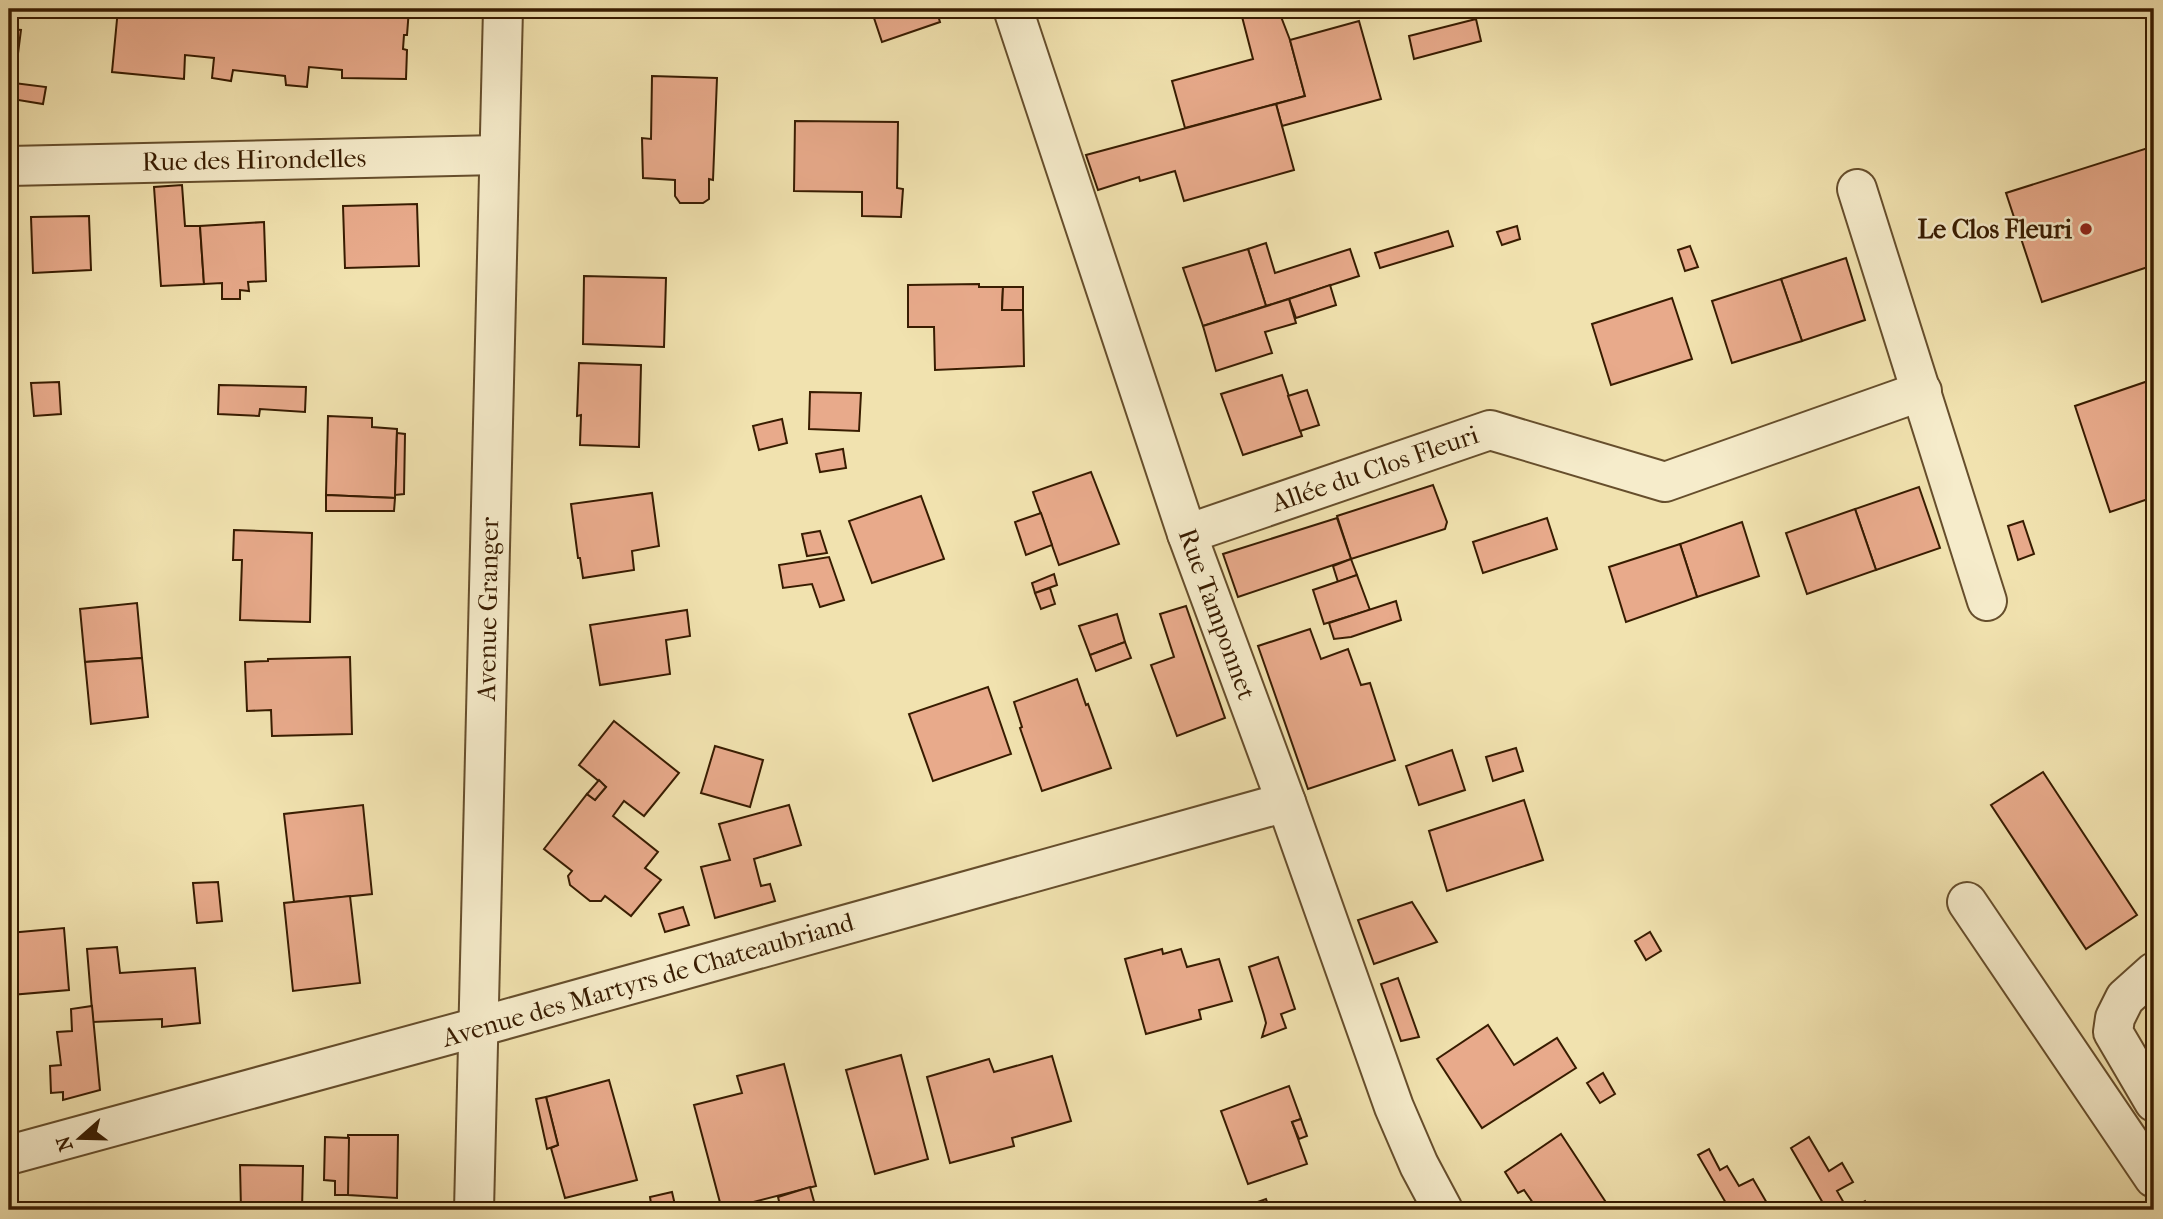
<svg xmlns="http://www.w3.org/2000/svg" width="2163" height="1219" font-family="'IM FELL French Canon',serif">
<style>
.building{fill:#e8aa8b;stroke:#381c01;stroke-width:2}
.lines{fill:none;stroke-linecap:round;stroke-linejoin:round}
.minor-casing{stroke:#664e2c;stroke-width:42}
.minor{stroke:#f6eccb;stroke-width:38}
.poi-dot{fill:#8f2418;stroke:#f6eccb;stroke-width:2.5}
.labels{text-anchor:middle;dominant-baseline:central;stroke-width:5;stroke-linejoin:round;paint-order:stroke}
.street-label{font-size:26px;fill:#381c01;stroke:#f6eccb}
.poi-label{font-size:26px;font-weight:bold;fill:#381c01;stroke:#f6eccb;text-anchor:end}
</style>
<rect width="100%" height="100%" fill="#f1e2af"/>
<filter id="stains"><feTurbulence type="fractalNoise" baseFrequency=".00286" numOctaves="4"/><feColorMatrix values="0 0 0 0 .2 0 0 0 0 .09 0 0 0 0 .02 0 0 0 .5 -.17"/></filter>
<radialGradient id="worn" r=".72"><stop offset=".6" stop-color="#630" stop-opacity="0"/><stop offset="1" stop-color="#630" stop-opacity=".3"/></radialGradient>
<g class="building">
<polygon points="118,9 409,9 407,35 404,35 403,49 407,50 406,79 342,78 342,70 309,67 307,87 286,85 285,76 233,70 231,81 212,78 214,58 185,55 184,79 112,72"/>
<polygon points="871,9 936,9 940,22 882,42"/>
<polygon points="1240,9 1278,9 1290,40 1305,96 1185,128 1172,81 1253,59"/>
<polygon points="1476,19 1481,41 1414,59 1409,36"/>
<polygon points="1359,21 1381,99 1282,126 1276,104 1305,96 1290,40"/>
<polygon points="9,29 21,30 14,85 9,85"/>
<polygon points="652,76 717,78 713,180 709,179 709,199 703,203 680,203 675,196 675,180 643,178 642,138 651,139"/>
<polygon points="14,83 46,87 43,104 12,99"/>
<polygon points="1276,104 1294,170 1184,201 1175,171 1140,181 1139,177 1098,190 1086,155"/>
<polygon points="795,121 898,122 897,188 903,189 901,217 862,216 862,192 794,191"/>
<polygon points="2154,146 2154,265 2042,302 2006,193"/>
<polygon points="182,185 185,226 200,226 204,284 161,286 154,187"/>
<polygon points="417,204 419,266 345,268 343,206"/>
<polygon points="89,216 91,270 33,273 31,217"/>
<polygon points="264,222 266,281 248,282 249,291 240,290 240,299 222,299 222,283 204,284 200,226"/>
<polygon points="1517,226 1520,239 1502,245 1497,232"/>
<polygon points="1448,231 1453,246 1380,268 1375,253"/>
<polygon points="1266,243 1275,273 1350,249 1359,276 1266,306 1248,249"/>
<polygon points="1690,246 1698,267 1685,271 1678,250"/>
<polygon points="1248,249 1266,306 1203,326 1183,268"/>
<polygon points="1846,258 1865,320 1802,341 1781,279"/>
<polygon points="584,276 666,278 664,347 583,344"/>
<polygon points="1781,279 1802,341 1732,363 1712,301"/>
<polygon points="979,284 979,287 1003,287 1002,310 1023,310 1024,366 935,370 934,327 908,327 908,285"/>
<polygon points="1330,285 1336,305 1296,318 1289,299"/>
<polygon points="1003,287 1023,287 1023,310 1002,310"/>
<polygon points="1672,298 1692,359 1611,385 1592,324"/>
<polygon points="1289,299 1296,323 1265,332 1272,353 1216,371 1203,326"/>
<polygon points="579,363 641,365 639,447 580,445 581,415 577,416"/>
<polygon points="1282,375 1302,436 1243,455 1221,394"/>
<polygon points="2154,379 2154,497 2110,512 2075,406"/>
<polygon points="59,382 61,414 34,416 31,383"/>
<polygon points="219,385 306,387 305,412 260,409 259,416 218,414"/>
<polygon points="1307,390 1319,425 1300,431 1288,396"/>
<polygon points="810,392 861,393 859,431 809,429"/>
<polygon points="328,416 372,418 372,427 397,429 395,498 326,495"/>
<polygon points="782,419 787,443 759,450 753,426"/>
<polygon points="397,433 405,434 404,494 395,495"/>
<polygon points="843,449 846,468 820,472 816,454"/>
<polygon points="1091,472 1119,544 1059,565 1033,492"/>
<polygon points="1433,485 1447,522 1445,529 1351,559 1337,516"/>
<polygon points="1919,487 1940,548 1876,570 1855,509"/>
<polygon points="652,493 659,546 632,551 634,570 583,578 580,558 578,558 571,504"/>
<polygon points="326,495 395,498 394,511 326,511"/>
<polygon points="921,496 944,559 872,583 849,521"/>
<polygon points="1855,509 1876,570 1807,594 1786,533"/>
<polygon points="1041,513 1052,545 1026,555 1015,522"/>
<polygon points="1337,518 1351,559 1238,597 1223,554"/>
<polygon points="1547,518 1557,549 1483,573 1473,542"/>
<polygon points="2023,521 2034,554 2018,560 2008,526"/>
<polygon points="1742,522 1759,576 1697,597 1680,544"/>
<polygon points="234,530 312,533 310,622 240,620 242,560 233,560"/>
<polygon points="820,531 827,553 807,556 802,534"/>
<polygon points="1680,544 1697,597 1626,622 1609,567"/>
<polygon points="829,557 844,600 820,607 812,584 783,588 779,565"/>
<polygon points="1351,559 1357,575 1338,582 1333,566"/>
<polygon points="1054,574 1057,585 1035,593 1032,583"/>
<polygon points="1357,575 1370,610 1324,624 1313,590"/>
<polygon points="1050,588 1055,604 1041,609 1035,593"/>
<polygon points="1396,601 1401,620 1351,637 1334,639 1329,623"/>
<polygon points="137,603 142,658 85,662 80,609"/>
<polygon points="1186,606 1225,718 1177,736 1151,665 1174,657 1160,614"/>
<polygon points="687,610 690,636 666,640 670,674 600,685 590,625"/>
<polygon points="1117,614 1125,642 1090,655 1079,626"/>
<polygon points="1310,629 1321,659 1348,649 1361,685 1370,683 1395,760 1308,789 1258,646"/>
<polygon points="1125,642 1131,658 1096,671 1090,655"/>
<polygon points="350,657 352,734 272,736 271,710 247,711 245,662 268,661 268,659"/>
<polygon points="142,658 148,717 91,724 85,662"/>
<polygon points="1077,679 1086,705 1088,704 1111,768 1042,791 1020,728 1022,727 1014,702"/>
<polygon points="988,687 1011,754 933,781 909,714"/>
<polygon points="614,721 679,773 644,816 624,801 613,816 658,852 645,868 661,880 631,916 605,896 601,901 590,901 570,885 568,876 572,871 544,849 587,794 595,800 606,787 579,765"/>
<polygon points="715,746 763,760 750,807 701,793"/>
<polygon points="1516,748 1523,771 1493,781 1486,757"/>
<polygon points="1452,750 1465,790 1419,805 1406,766"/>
<polygon points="2043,772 2137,915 2086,949 1991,805"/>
<polygon points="599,780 606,787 595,800 587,794"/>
<polygon points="1524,800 1543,860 1447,891 1429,831"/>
<polygon points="363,805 372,894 294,902 284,814"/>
<polygon points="789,805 801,845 754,859 761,886 770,884 775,901 715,918 701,867 730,860 719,824"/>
<polygon points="218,882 222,921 197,923 193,883"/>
<polygon points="350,896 360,983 293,991 284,903"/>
<polygon points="1412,902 1437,942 1374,964 1358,920"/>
<polygon points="683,907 689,925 665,932 659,914"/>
<polygon points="64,928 69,990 11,995 11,1009 9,1009 9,933"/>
<polygon points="1650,932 1661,951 1646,960 1635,941"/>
<polygon points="117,947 120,973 195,968 200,1023 162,1027 162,1019 93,1022 87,949"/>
<polygon points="1162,949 1163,954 1181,949 1187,967 1219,959 1232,1001 1199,1010 1201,1019 1146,1034 1125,959"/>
<polygon points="1278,957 1295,1009 1281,1014 1286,1028 1262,1037 1266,1023 1264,1015 1249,967"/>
<polygon points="1398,978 1419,1037 1401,1041 1381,984"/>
<polygon points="92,1006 100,1090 63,1100 63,1092 51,1093 50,1066 61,1065 57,1032 72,1031 71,1009"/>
<polygon points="1488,1025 1514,1065 1557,1038 1576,1068 1482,1128 1437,1059"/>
<polygon points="901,1055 928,1159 875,1174 846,1070"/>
<polygon points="1052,1056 1071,1121 1012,1138 1014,1146 950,1163 927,1077 989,1059 994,1072"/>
<polygon points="784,1064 816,1186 722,1210 694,1105 742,1093 737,1076"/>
<polygon points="1603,1073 1615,1094 1600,1103 1587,1083"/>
<polygon points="609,1080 637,1180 565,1198 551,1148 558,1145 546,1097"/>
<polygon points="1289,1086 1301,1119 1292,1122 1307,1164 1248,1184 1221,1111"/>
<polygon points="546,1097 558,1145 547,1149 536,1099"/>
<polygon points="1301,1119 1307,1136 1299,1139 1292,1122"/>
<polygon points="1561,1134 1611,1210 1538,1210 1524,1190 1518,1193 1505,1172"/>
<polygon points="348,1135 398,1135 397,1198 348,1195"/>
<polygon points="325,1137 349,1138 348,1195 335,1195 335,1181 324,1180"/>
<polygon points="1809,1137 1829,1171 1842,1163 1853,1182 1837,1191 1848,1210 1827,1210 1791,1148"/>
<polygon points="1709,1149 1720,1170 1727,1166 1739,1186 1753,1179 1771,1210 1730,1210 1698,1155"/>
<polygon points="240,1165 303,1166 302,1210 241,1210"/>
<polygon points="810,1187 815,1205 796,1210 781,1210 778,1197"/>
<polygon points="672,1192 675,1205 652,1210 650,1197"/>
<polygon points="1266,1199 1270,1210 1235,1210"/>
<polygon points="1865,1201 1869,1208 1878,1203 1882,1210 1849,1210"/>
</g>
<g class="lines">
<g class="minor-casing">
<g id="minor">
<polyline points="1013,9 1187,534 1286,802 1394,1107 1419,1165 1443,1210"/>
<polyline points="9,166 498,155"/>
<polyline points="1857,189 1987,601"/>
<polyline points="1187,534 1490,430 1665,482 1922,391"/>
<polyline points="1967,902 2154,1178"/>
<polyline points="2154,972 2125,998 2115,1018 2113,1032 2154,1102"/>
<polyline points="9,1155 478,1027 1286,802"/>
<polyline points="474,1210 503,9"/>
</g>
</g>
<use href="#minor" class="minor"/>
</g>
<circle class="poi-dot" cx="2086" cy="229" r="7"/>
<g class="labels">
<g class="street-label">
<text transform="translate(254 160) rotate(-1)">Rue des Hirondelles</text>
<text transform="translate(1375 469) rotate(-19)">Allée du Clos Fleuri</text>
<text transform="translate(488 609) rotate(-89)">Avenue Granger</text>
<text transform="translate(1217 614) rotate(70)">Rue Tamponnet</text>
<text transform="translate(648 980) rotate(-16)">Avenue des Martyrs de Chateaubriand</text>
</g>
<g class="poi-label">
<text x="2072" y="229">Le Clos Fleuri</text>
</g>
</g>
<rect width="2163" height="1219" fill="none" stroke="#f1e2af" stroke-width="35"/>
<rect x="10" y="10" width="2142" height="1198" fill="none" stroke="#381c01" stroke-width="3.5"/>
<rect x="18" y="18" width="2128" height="1184" fill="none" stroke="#381c01" stroke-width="2"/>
<g transform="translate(80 1138) rotate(250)" stroke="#f6eccb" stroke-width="5" paint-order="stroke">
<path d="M0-5L12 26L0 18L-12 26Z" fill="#381c01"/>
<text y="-10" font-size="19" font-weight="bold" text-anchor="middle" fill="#381c01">N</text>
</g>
<rect width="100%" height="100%" filter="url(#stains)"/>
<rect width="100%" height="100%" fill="url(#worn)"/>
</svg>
